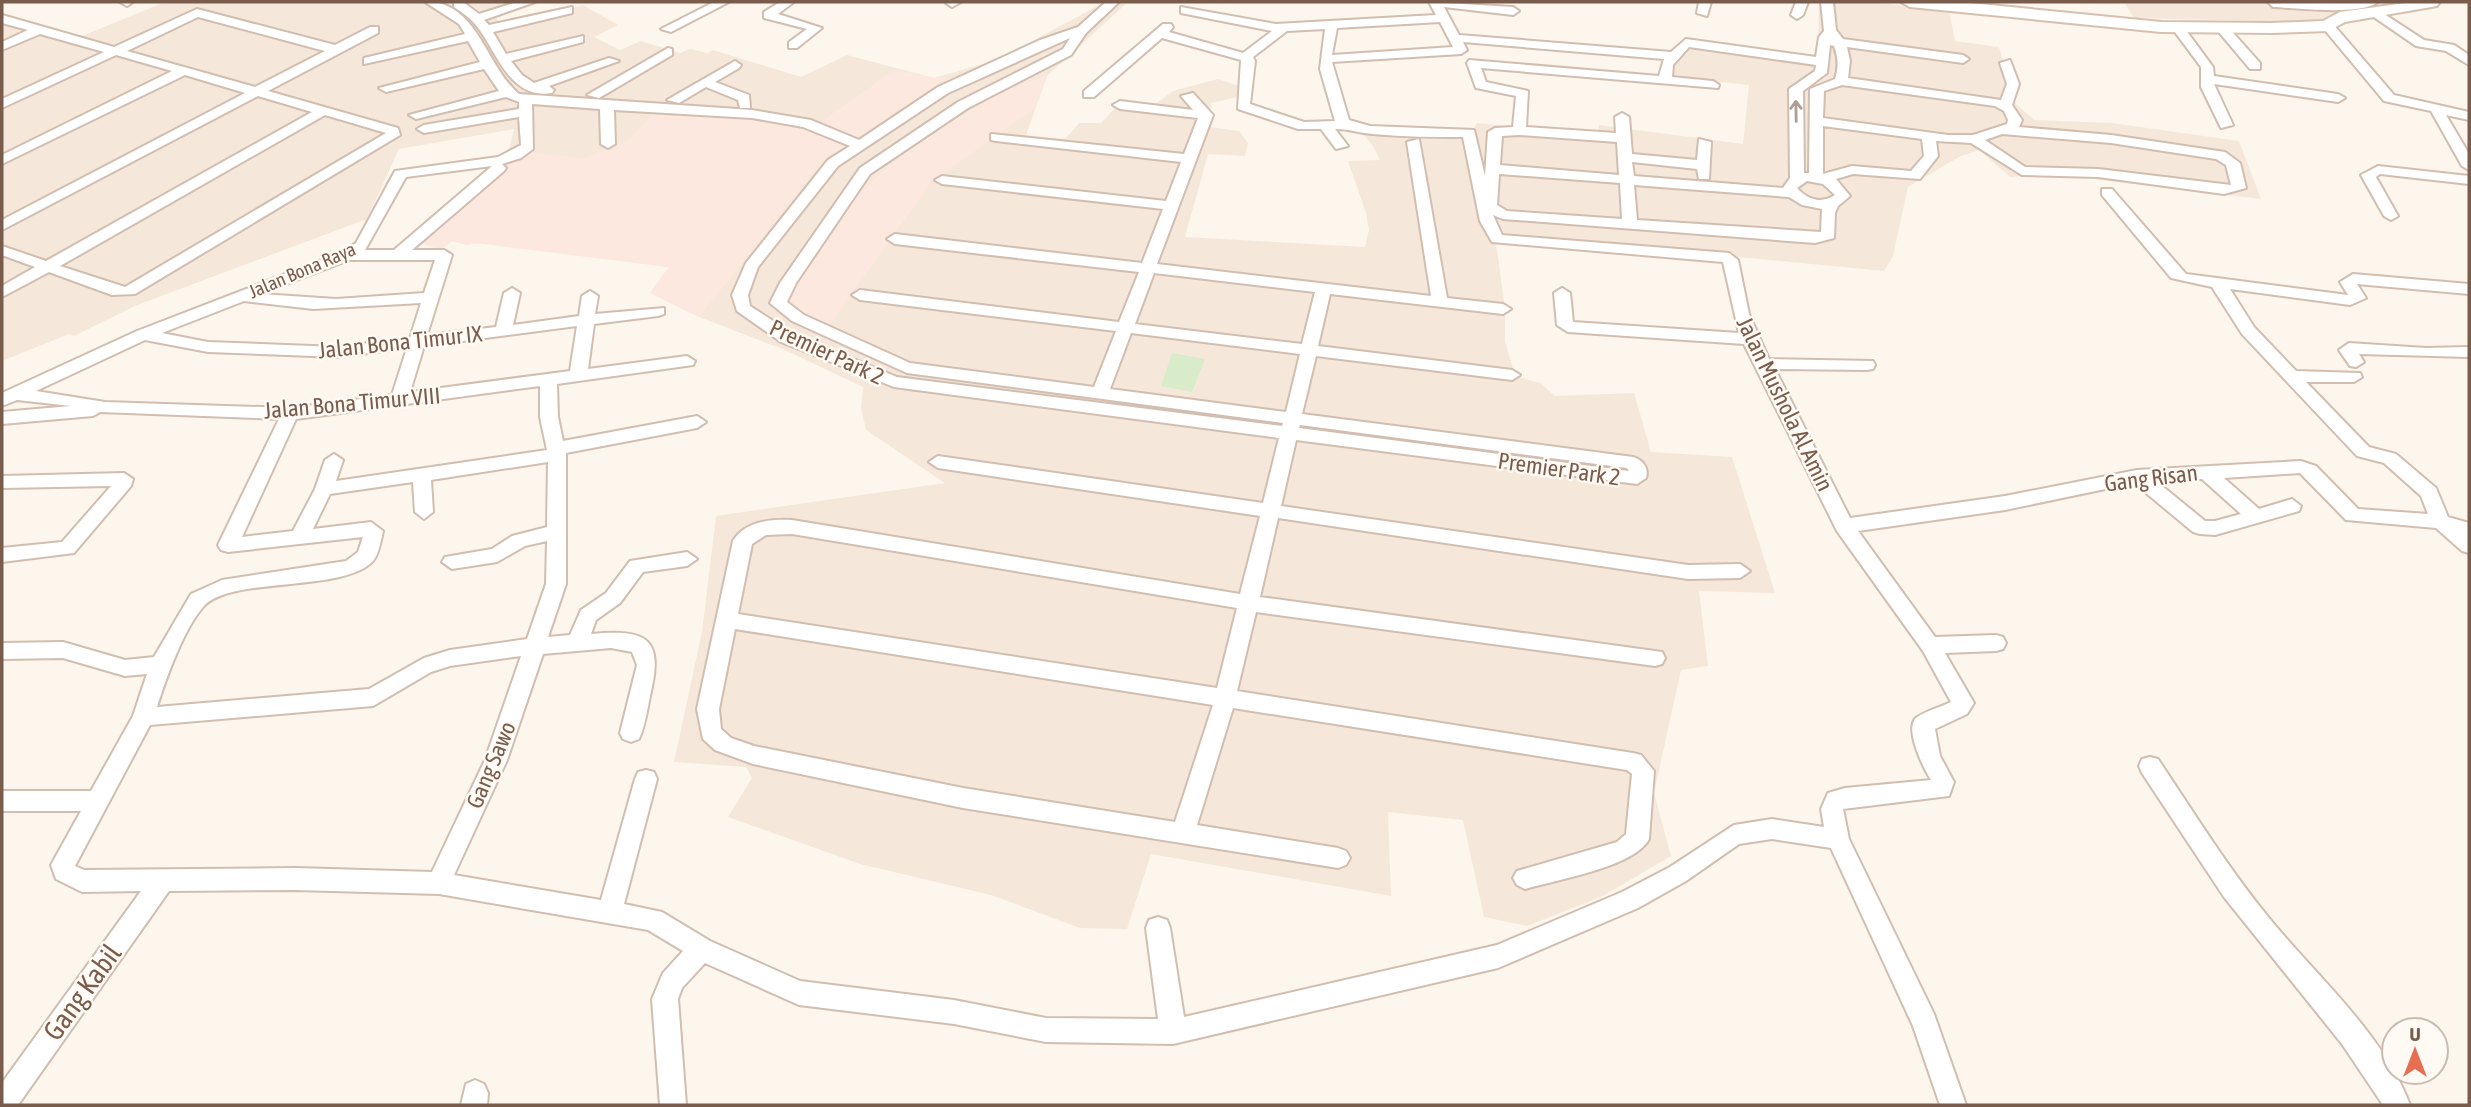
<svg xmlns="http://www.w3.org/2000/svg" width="2471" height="1107" font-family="'Asap Condensed',sans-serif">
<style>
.residential{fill:#f5e8da}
.commercial{fill:#fde8e0}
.green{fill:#d8ecc9}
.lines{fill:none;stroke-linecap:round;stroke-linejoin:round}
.street-casing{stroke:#d1beb0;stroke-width:4}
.secondary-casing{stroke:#d6c0b0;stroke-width:4}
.street{fill:#fff;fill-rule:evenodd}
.secondary{fill:#fff;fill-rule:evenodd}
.oneway{stroke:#af9d94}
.labels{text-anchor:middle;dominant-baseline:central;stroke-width:5;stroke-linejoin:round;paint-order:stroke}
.far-street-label{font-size:19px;fill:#7a5c4d;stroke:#fffaf3}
.street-label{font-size:23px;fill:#7a5c4d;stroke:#fffaf3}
.near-street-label{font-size:28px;fill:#7a5c4d;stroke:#fffaf3}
</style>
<rect width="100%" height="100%" fill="#fdf6ec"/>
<g class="residential">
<polygon points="165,2 513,2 491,9 501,25 583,5 618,25 594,37 620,50 641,41 680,53 690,49 707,53 713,50 801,77 847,55 934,78 997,60 1105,2 1128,2 1047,76 1026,135 1065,139 1079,123 1101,123 1122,101 1154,105 1173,91 1218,79 1242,87 1238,97 1211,103 1210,127 1239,131 1248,143 1245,156 1208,154 1185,237 1365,247 1369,230 1366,213 1348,161 1380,160 1373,146 1362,133 1473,130 1477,123 1598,136 1599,125 1743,144 1749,85 1672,77 1671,65 1689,47 1818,60 1819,2 1871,2 1949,11 1955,41 1999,47 2015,103 2034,120 2112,123 2239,141 2261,199 2093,179 2042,175 2010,177 1979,150 1959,157 1908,187 1893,256 1884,271 1707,254 1496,242 1505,309 1505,341 1515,376 1540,383 1555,396 1634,393 1651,452 1732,457 1775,593 1699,591 1708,666 1681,670 1654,793 1671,856 1603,896 1527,926 1484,917 1463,820 1388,812 1391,896 1151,854 1127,929 1080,928 991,895 860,864 728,817 752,778 746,767 674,762 702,632 716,516 945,483 866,430 861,408 863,387 785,350 699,317 650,293 669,267 476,243 467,245 452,241 440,250 422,243 506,162 514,129 399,149 367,219 135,306 74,336 69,334 2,361 2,13 82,36"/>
<polygon points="2124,2 2379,2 2377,19 2300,22 2134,18"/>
</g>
<g class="commercial">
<polygon points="894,70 934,78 948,77 825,158 699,317 650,293 669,267 476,243 467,245 452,241 440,250 422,243 507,162 533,153 583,159 628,141 656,111 767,119 809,131"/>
<polygon points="1047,76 1035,108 931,182 825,331 789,317 779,294 834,217 884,170 934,133 998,93"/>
</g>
<polygon class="green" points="1172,353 1205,359 1192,392 1161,386"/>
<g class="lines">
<g class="street-casing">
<g id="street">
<polygon points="120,2 133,2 127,6"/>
<path d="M425,2c52,-2 60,63 94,92l233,16 59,10 48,20 79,-53 102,-47 38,-13 28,-25h13l-33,31 -15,22 -103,53 -98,66 -74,109 -9,19 17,13 106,48 184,24 22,-56 -256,-31 -8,-5 8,-5 259,32 20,-50 -244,-28 -8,-5 8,-5 247,29 21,-54 -221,-25 -7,-4 7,-4 224,25 15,-39 -185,-21 -5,-1v-6l193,20 14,-36 -78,-9 -7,-4 7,-4 73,9 -12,-14 12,-3 20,22 -56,149 274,32 -24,-154 12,-3 28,159 56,6 8,5 -8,5 -173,-20 -12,52 194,24 8,5 -8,5 -196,-24 -14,58 331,43c10,3 16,11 13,21l-9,6 -341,-44 -15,66 407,59 52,-1 10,7 -10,7 -52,1 -410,-61 -18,79 402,55 3,6 -3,6 -7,2 -399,-54 -19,79 396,62 8,2 13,16 -5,68c-14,28 -94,41 -124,50l-8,-4 -4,-7 4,-7 100,-29 9,-8 6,-60 -5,-4 -394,-62 -36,117 141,23 8,3 4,7 -4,7 -8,3 -375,-60 -210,-44 -38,-14 -12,-11 -6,-30 36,-168c12,-20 38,-22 59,-21l448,74 20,-78 -322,-48 -9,-6 9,-6 325,47 16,-65 -385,-51 -113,-45 -44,-31 -5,-16 14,-32 82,-103 22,-14 -47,-19 -51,-9 -138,-8 1,34 -7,4 -7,-4 -1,-35 -68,-5 1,45 -12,9 -19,6 4,4 -2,3 -92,79h32l8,5 -25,80 69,-8 8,-34 8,-5 8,5 -7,32 66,-9 3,-20 8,-5 8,5 -3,18 69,-6v6l-6,2 -64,8 -6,45 99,-13 8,5 -2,4 -136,19 1,33 5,24 134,-25 9,6 -9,6 -131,25v131l-18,53 22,-2 11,-25 25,-17 24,-32 57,-9 10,7 -10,7 -44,6 -23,31 -24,17 -5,14c57,-5 73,4 59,62 -3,15 -5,30 -11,43l-8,3 -8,-3 -3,-6 17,-68 -5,-13 -21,-4 -68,6 -36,106 -53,115 147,25 34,-121 3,-7 8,-2 8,2 3,7 -33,125 38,8 48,29 90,40 154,19 92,18 112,1 -12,-91 3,-8 9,-3 9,3 3,8 14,89 313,-72 125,-53 48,-25 64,-42 38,-6 52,8 -3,-18 7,-16 17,-5 86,-8c-7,-11 -27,-51 -15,-62 9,-7 25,-11 35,-16l-28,-51 -86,-120 -93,-187 -176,-12 -11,-7 -3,-32 8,-5 8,5 3,29 166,11 -16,-71 -231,-20 -12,-21 -17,-84c-30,0 -60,0 -90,-3 -15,-1 -22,-5 -38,-5l13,17 -12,3 -15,-20h-23l-60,-20 3,-49 -79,-22 -68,59h-10v-6l79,-67h8l2,3 -4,5 74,21 29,-22 -91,-18v-6l95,17 160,-9 -7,-13 84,5 6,4 -6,4 -69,-8 15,28 212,17 15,-13 130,18 3,-20 5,-6 -3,-29h12l3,28 7,9 120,16 6,4 -6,4 -116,-16 3,14 -2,17 153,22 6,-16 -7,-21 10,-3 9,24 -7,21 10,15 -3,7 92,8 114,17 15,11 6,25 -22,6 -126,-17 -76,-2 -51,-32 -35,-2 2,15 -18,23 -67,-5 -17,5 14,17 -12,10 -3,7 -1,25 -19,5 -312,-24 -10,-4 9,20 227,18 9,7 11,54 20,45 104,2 2,4 -2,4 -6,1 -92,-1 75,149 155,-22 132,-26 164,-9 15,5 42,43 70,5 -7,-18 -37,-33 -27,-7 -115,-122 -30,-47 -41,-9 -69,-83v-6h10l74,85 162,21 -8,-13 13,-8 116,10v10l-112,-10 9,14 -16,7 -120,-16 24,38 42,44 64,2 2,4 -8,5h-48l63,65 27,7 40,34 12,29 21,6v30l-7,-2 -26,-23 -90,-8 -46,-47 -76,5 35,31 33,-10 9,7 -2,5 -84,24 -15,-1 -7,-2 -59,-49 -129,27 -147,21 77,106 61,-2 7,2 3,6 -3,6 -7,2 -51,2 29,50 -7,11 -32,15 5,27 14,26 -5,14 -106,13 6,30 85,175 32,91h-26l-27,-79 -82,-178 -59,-9 -33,5 -53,37 -48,27 -140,60 -325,76 -127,-2 -92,-18 -155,-19 -94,-42 -23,25 -4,11 8,106h-26l-8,-106 11,-26 20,-22 -35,-21 -209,-36 -143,-4 -127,1 -151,214h-16v-22l139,-192 -59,1 -26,-13 -5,-14 30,-54h-79v-20h89l42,-75 14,-42 -22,2 -62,-18 -61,1v-16l61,-1 62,18 29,-3 37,-63 31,-14 124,-19 12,-9 5,-15 -135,15 -7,-2 -3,-5 61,-126 -179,-7 -7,4 -91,8v-12l69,-6 -54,-6 -15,6v-13l135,-62 205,-79 14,-9 39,-72 103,-14 23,-12 -2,-28 -95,16 -7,-4 7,-4 95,-16v-7l-13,-5 -90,22 -7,-4 90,-24 -15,-22 -98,23 -7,-4 101,-26 -12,-21 -104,23v-6l101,-24 -6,-10zM1440,22l13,25 -121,8 5,-27zM1325,29l-5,40 15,52 -31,1 -54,-18 5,-43 -2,-4 34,-26zM1070,38l-7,11 -105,53 -98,66 -80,115 -10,20 22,18 115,52 376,50 -1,3 -385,-49 -104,-43 -43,-28 -2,-11 10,-28 80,-101 110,-73zM1463,42l201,17 -5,17 -190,-16 -2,3 9,25 40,8 -3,31 -18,1 -7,4 -3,44 -11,-46 -104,-4 -21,-6 -17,-58 129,-8 6,-4zM1830,45l4,1c4,11 5,21 1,33l-25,10 -1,84h-5l-1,-82 24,-18zM1689,47l127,18 -1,6 -26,18 1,89 -7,10 -149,-12 -2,-14 65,7 2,10h10l2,-37 -12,-3 -2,21 -65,-6 -3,-37 -7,-4 -7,4 1,16 -90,-6 2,-36 -42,-9 -5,-14 237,20 1,-3 -6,-4 -41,-4 1,-12zM1842,85l153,21 9,5 4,9 -1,4 -34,11h-25l-125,-17 1,-27zM1823,126l99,13 2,17 -13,15 -59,-5 -29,8zM2002,134l109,9 105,16 10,6 5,20 -133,-16 -73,-2 -40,-27zM1519,135l98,7 2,33 -119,-10 2,-29zM492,166l-98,84h-29l41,-73zM1499,174l121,9 2,36 -115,-8 -10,-6zM1807,181l16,3 12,11c-14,9 -27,5 -38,-7zM1634,185l155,12 13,8 20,4 -1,23 -184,-12zM349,260h86l-11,33 -88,6 -75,-5zM1154,273l161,19 -13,52 -167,-20zM244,301l69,8 108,-6 -11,35 -72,9 -130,-5 -46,-9zM577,326l-7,45 -160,21 14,-46zM1131,333l169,21 -14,58 -176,-23zM145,340l63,12 130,5 69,-9 -15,47 -102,13 -185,-6 -69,-11zM540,386v31l7,33 -211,31 7,-21 -9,-6 -9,6 -10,29 -22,42 -51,6 54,-118zM1300,425l327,43 2,3 -330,-43zM548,462l-1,65 -35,9 -20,13 -47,8 -3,5 10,7 45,-7 28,-16 22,-5 -1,43 -19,55 -77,11 -26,8 -55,31 -212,18c9,-29 27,-79 47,-101 27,-30 140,-13 169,-45 6,-7 8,-21 10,-30l-12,-9 -58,7 17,-35 83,-12 2,30 9,7 9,-7 -2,-32zM2202,479l39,35 -26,7h-10l-49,-40zM792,534l445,74 -20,80 -479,-74 14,-70 14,-9zM735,629l478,76 -38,117 -212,-34 -209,-42 -23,-8 -10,-9 -2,-20zM521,656l-36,104 -53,112 -136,-4 -212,2 -9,-4 75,-141 223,-19 58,-34 19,-6z"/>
<path d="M454,2h9l16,12 38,-12h18l-51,18 5,5 83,-18v6l-79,19 13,22 77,-18v6l-72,19 11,14 12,8 75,-25 10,3 -70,25 5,4 -2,3c-41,7 -54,-38 -73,-64 -7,-10 -16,-16 -25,-22z"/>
<polygon points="714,2 729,2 671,32 661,29"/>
<polygon points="780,2 794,2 778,14 822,28 797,48 789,48 789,42 807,29 764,18 764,12"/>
<polygon points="961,2 952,7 946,3 947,2"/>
<polygon points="1699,2 1711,2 1707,16 1697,13"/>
<polygon points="1796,2 1808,2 1803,15 1797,19 1791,15"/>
<path d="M2268,2h110c-19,14 -80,6 -105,5z"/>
<polygon points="2375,8 2424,40 2454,45 2469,55 2469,65 2446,51 2416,46 2371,15 2369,12"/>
<path d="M197,9l138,36 35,-18h8v6l-110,58 130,37 2,7 -265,159 -23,1 -63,-23 -47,25v-11l33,-19 -33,-12v-9l44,15 266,-149 -54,-16 -256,134v-10l243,-127 -60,-18 -183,89v-9l170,-84 -56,-16 -114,53v-9l102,-47 -64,-18 -38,16v-8l26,-12 -26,-7v-8l112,32zM198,17l127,34 -70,36 -128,-36zM325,115l61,18 -261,154 -65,-21z"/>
<polygon points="2324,23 2332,23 2394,95 2469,112 2469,120 2446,115 2469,154 2469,170 2462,166 2431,111 2384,101 2324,29"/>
<polygon points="2174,25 2182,25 2213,67 2214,76 2338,94 2345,98 2338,102 2214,84 2233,125 2221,128 2201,87 2201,67 2172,28"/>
<polygon points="2218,25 2226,25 2260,63 2260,69 2250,69 2218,31"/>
<polygon points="668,48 672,49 672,55 599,98 587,95"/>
<polygon points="735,61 741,65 739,68 715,82 749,95 750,108 740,108 738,100 706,87 679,103 667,100"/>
<polygon points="2378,166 2469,176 2469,184 2380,174 2376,177 2398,216 2391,220 2384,216 2361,175"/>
<polygon points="2349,343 2426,348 2469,347 2469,357 2359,354 2364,362 2356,367 2350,366 2339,350"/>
<polygon points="124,473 133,479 131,486 74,553 2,562 2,548 62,542 111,486 2,488 2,476"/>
<path d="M2150,757l8,2c36,54 70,109 111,159 47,58 114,115 141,187h-27l-41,-61 -118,-147 -82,-124 -3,-7 3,-7z"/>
<polygon points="475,1080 484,1084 488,1093 487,1105 461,1105 466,1084"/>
</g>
</g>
<g class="secondary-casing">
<polygon id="secondary" points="1901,2 1960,2 2161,22 2272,23 2323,21 2340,12 2412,2 2440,2 2437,6 2345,22 2328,31 2272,33 2161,32 1910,7"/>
</g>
<use href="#street" class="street"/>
<use href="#secondary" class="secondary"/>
</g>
<defs><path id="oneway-shaft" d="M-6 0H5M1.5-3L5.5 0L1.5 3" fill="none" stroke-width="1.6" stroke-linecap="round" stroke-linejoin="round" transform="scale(1.75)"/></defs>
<use class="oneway" href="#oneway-shaft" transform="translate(1796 111) rotate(-91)"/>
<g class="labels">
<g class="far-street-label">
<text transform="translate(302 270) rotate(-23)">Jalan Bona Raya</text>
</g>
<g class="street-label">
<text transform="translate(400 342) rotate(-6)">Jalan Bona Timur IX</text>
<text transform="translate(827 352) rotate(25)">Premier Park 2</text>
<text transform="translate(352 403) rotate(-5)">Jalan Bona Timur VIII</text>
<text transform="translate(1785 404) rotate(64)">Jalan Mushola Al Amin</text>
<text transform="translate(1559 469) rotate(8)">Premier Park 2</text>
<text transform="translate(2151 478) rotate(-7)">Gang Risan</text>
<text transform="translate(491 765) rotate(-67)">Gang Sawo</text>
</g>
<g class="near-street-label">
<text transform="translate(82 992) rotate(-54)">Gang Kabil</text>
</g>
</g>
<rect width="2471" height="1107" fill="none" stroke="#7a5c4d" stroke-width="7"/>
<g transform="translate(2415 1051)"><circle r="33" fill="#fffaf3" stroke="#cabbb1" stroke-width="2"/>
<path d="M0-5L12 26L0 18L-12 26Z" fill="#e76f51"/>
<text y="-10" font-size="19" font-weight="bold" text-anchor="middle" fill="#7a5c4d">U</text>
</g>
</svg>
